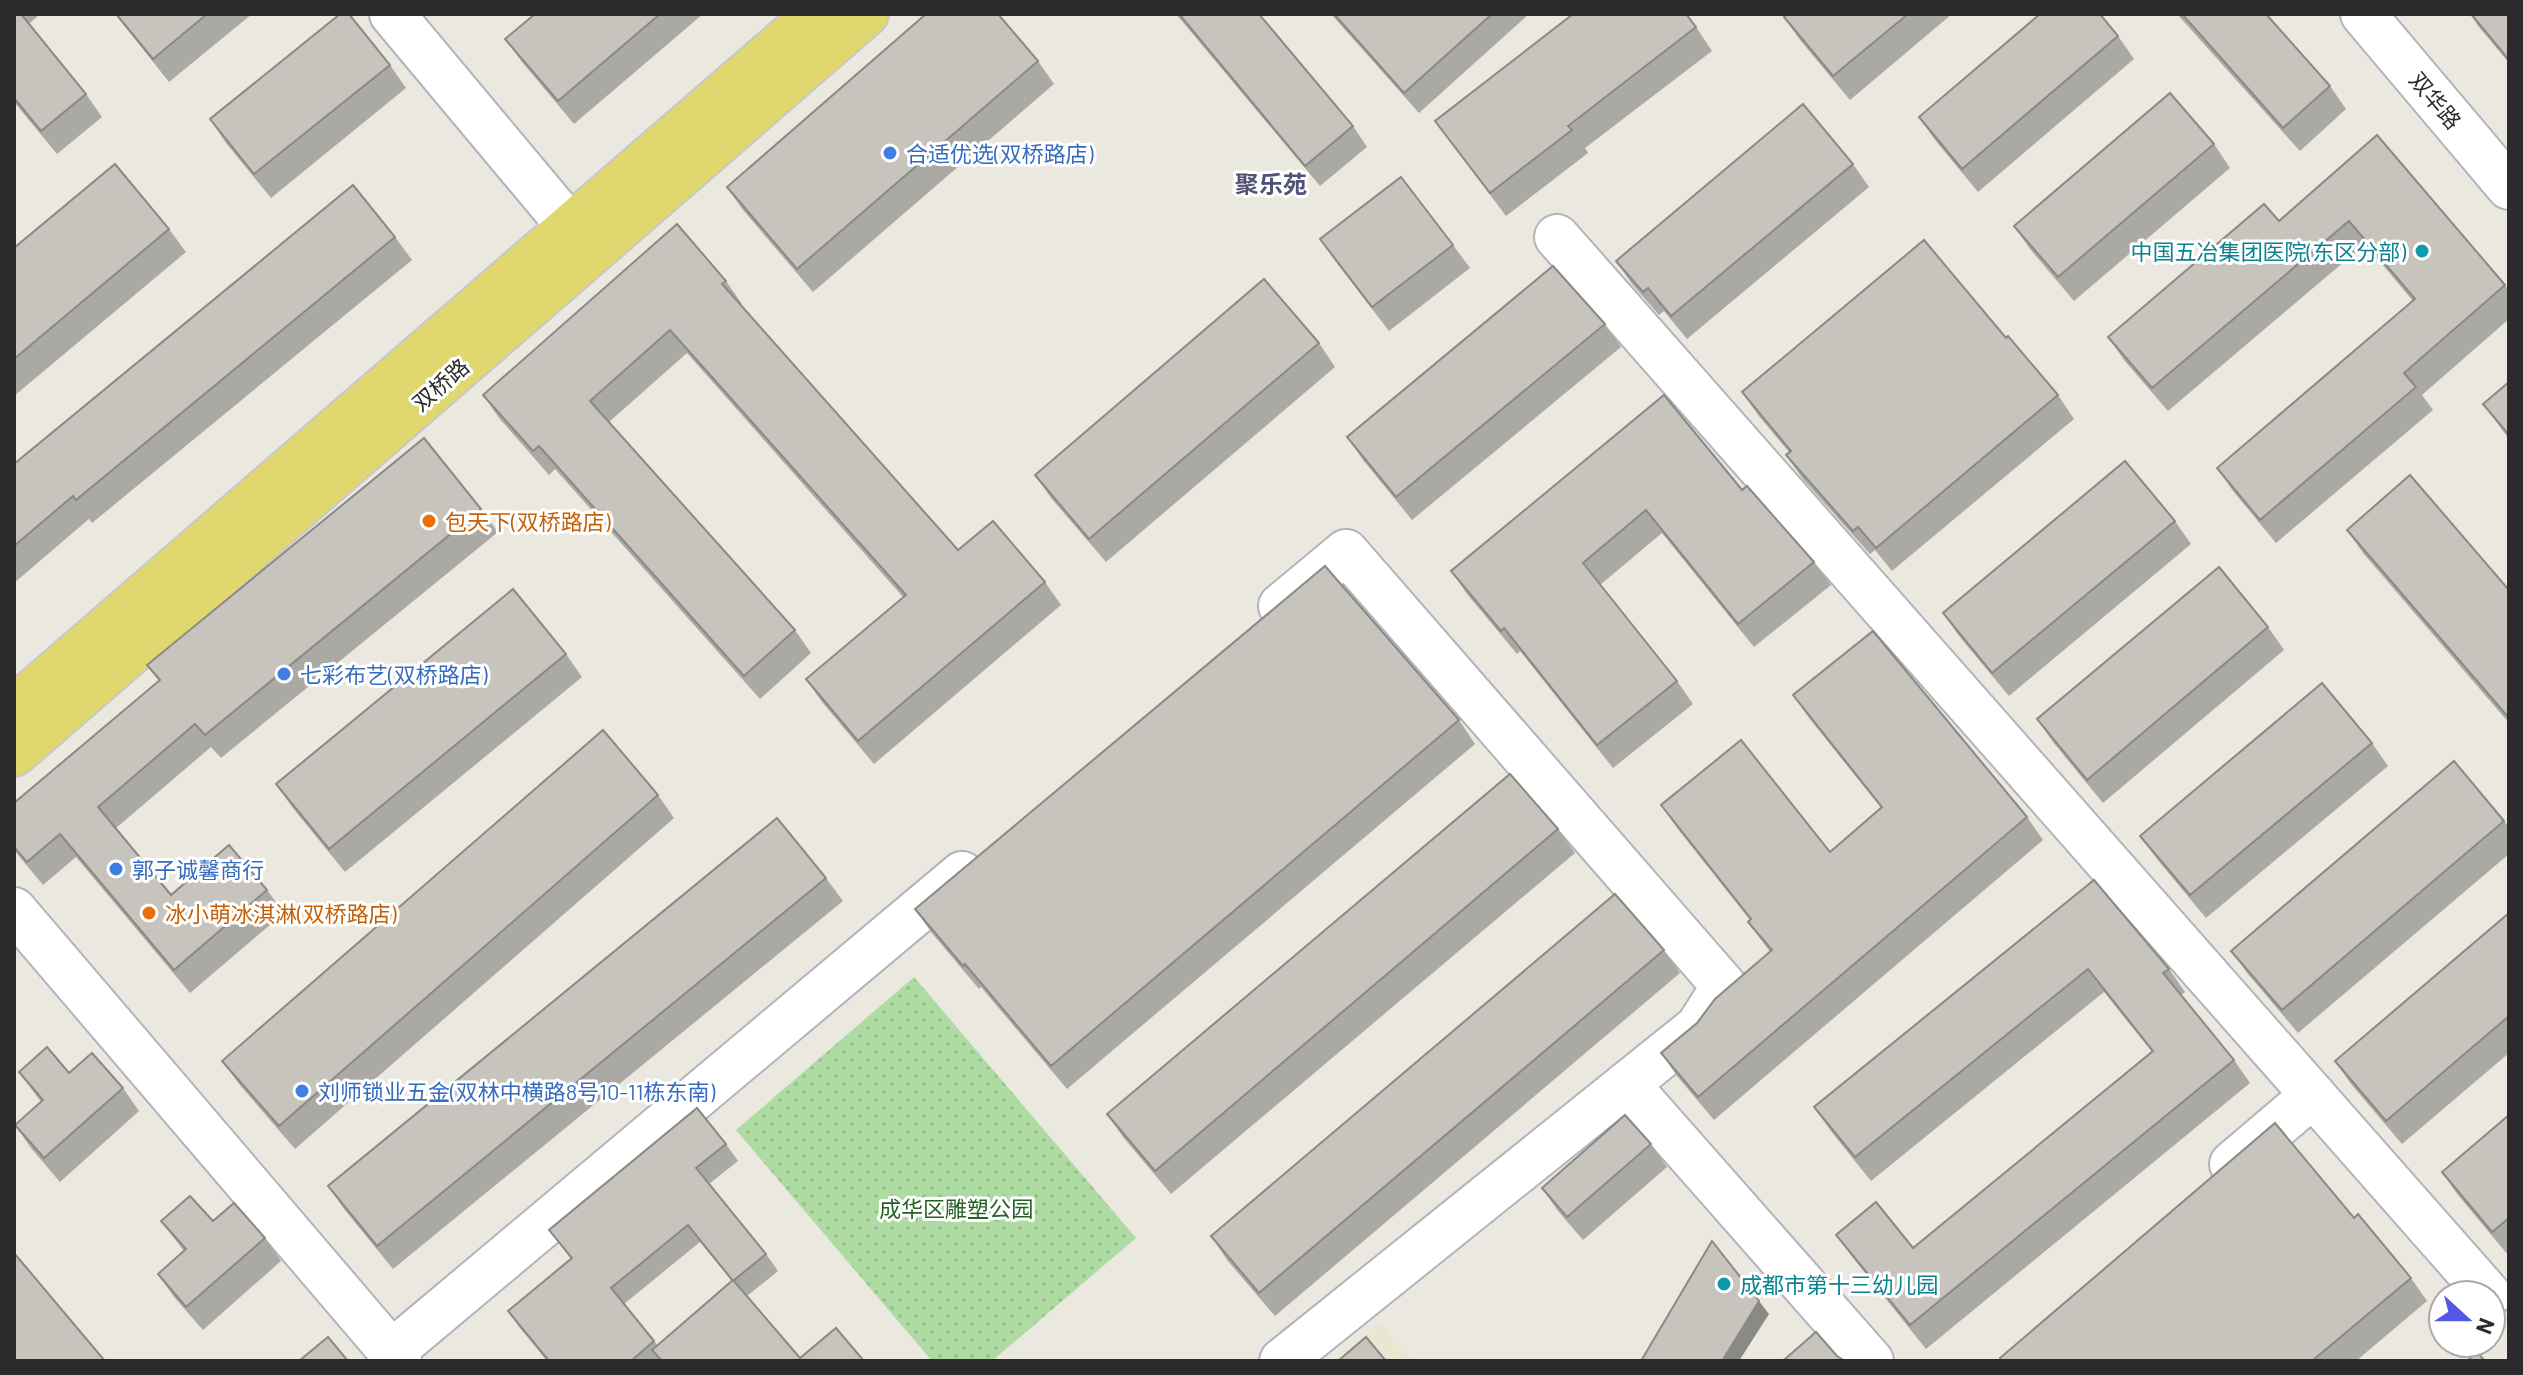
<svg xmlns="http://www.w3.org/2000/svg" width="2523" height="1375" font-family="Barlow,'Noto Sans SC',sans-serif">
<style>
.education{fill:#ebe6d1}
.grass{fill:url(#grass-dots)}
.lines{fill:none;stroke-linecap:round;stroke-linejoin:round}
.minor-casing{stroke:#b2b3bd;stroke-width:48}
.major-casing{stroke:#c8c8c8;stroke-width:48}
.minor{stroke:#fff;stroke-width:44}
.major{stroke:#e0d76f;stroke-width:44}
.wall{fill:#aba9a3;fill-rule:evenodd}
.shaded-wall{fill:#8b8985}
.building{fill:#c7c4be;stroke:#8b8985;stroke-width:2}
.shop-dot{fill:#3f7fe0;stroke:#fff;stroke-width:3}
.culture-dot{fill:#0f9aa8;stroke:#fff;stroke-width:3}
.food-dot{fill:#e8710a;stroke:#fff;stroke-width:3}
.labels{text-anchor:middle;dominant-baseline:central;stroke-width:6;stroke-linejoin:round;paint-order:stroke}
.street-label{font-size:22px;fill:#2b2b2b;stroke:#fff}
.shop-label{font-size:22px;fill:#366cbe;stroke:#fff;text-anchor:start}
.culture-label{font-size:22px;fill:#0d838f;stroke:#fff;text-anchor:end}
.food-label{font-size:22px;fill:#c56008;stroke:#fff;text-anchor:start}
.park-label{font-size:22px;fill:#276023;stroke:#fff}
.neighbourhood-label{font-size:24px;font-weight:bold;fill:#515276;stroke:#fff}
</style>
<defs>
<pattern id="grass-dots" width="8" height="8" patternUnits="userSpaceOnUse" patternTransform="scale(2)"><rect width="8" height="8" fill="#addba2"/><path d="M2 2h.1M6 6h.1" fill="none" stroke="#95bc8c" stroke-width="1.8" stroke-linecap="round"/></pattern>
</defs>
<rect width="100%" height="100%" fill="#ebe8df"/>
<polygon class="education" points="1379,1323 1412,1361 1335,1361"/>
<polygon class="grass" points="914,977 1136,1238 992,1361 932,1361 736,1130"/>
<g class="lines">
<g class="minor-casing">
<g id="minor">
<polyline points="392,14 570,227"/>
<polyline points="2363,14 2509,187"/>
<polyline points="1557,237 2489,1295"/>
<polyline points="1281,606 1346,552 1724,986 1698,1027 1282,1361"/>
<polyline points="14,910 399,1361"/>
<polyline points="1627,1084 1871,1361"/>
<polyline points="2232,1164 2313,1095"/>
<polyline points="392,1352 962,874"/>
</g>
</g>
<g class="major-casing">
<g id="major">
<polyline points="14,708 816,14"/>
<polyline points="14,754 866,14"/>
</g>
</g>
<use href="#minor" class="minor"/>
<use href="#major" class="major"/>
</g>
<g class="wall">
<polygon points="14,14 40,14 29,24 86,94 102,117 57,154 14,102"/>
<polygon points="115,14 252,14 169,82"/>
<polygon points="535,14 703,14 574,124 522,62 505,39"/>
<polygon points="1176,14 1259,14 1353,126 1367,147 1320,186"/>
<polygon points="1331,14 1529,14 1419,113"/>
<polygon points="1787,14 1952,14 1850,100 1800,40 1784,17"/>
<polygon points="2177,14 2266,14 2330,86 2346,109 2300,151"/>
<polygon points="2470,14 2509,14 2509,63 2479,27"/>
<polygon points="1696,27 1712,51 1585,148 1588,153 1506,216 1435,121"/>
<polygon points="2118,36 2134,59 1978,192 1935,140 1919,117"/>
<polygon points="1038,61 1054,84 813,292 743,210 727,187"/>
<polygon points="390,65 406,88 271,198 226,143 210,119"/>
<polygon points="2377,135 2505,285 2509,291 2509,319 2422,395 2433,410 2276,543 2233,491 2217,468 2413,301 2365,244 2168,411 2124,360 2108,337 2279,221"/>
<polygon points="2214,144 2230,168 2074,301 2030,249 2014,226"/>
<polygon points="1853,164 1869,187 1687,339 1664,311 1659,315 1632,284 1616,261"/>
<polygon points="169,229 186,252 14,396 14,248"/>
<polygon points="395,237 412,260 92,523 89,519 14,583 14,464"/>
<polygon points="1320,239 1453,245 1470,268 1389,331 1336,262"/>
<polygon points="726,281 742,304 740,305 958,550 1045,582 1061,605 874,764 822,702 806,679 903,597 687,353 609,422 795,630 811,653 760,699 555,469 549,475 499,418 483,395"/>
<polygon points="1605,324 1621,347 1412,520 1363,460 1347,437"/>
<polygon points="2006,338 2058,395 2074,419 1892,571 1875,550 1870,554 1802,478 1786,455 1789,452 1758,415 1742,392"/>
<polygon points="1319,343 1335,367 1106,562 1051,498 1035,475"/>
<polygon points="2509,382 2509,439 2483,404"/>
<polygon points="1664,395 1742,490 1814,562 1831,585 1754,647 1662,533 1600,585 1677,681 1693,704 1613,768 1520,651 1517,654 1467,594 1451,571"/>
<polygon points="481,509 498,532 221,758 211,747 116,828 171,895 267,890 284,913 190,993 76,857 43,885 14,850 14,803 159,681 147,665"/>
<polygon points="2175,521 2191,544 2009,696 1959,636 1943,613"/>
<polygon points="2347,530 2509,590 2509,723 2363,553"/>
<polygon points="2268,627 2284,650 2103,803 2053,742 2037,719"/>
<polygon points="566,654 582,677 345,872 292,807 276,784"/>
<polygon points="1793,695 2027,817 2043,840 1714,1120 1677,1076 1661,1053 1697,1023 1770,952 1748,922 1750,920 1677,828 1661,805 1830,852 1881,808 1809,718"/>
<polygon points="1459,720 1475,744 1067,1089 981,987 979,989 931,932 915,909"/>
<polygon points="2372,743 2388,766 2206,918 2157,859 2140,836"/>
<polygon points="658,795 674,818 295,1149 239,1084 222,1061"/>
<polygon points="2504,821 2509,827 2509,854 2298,1033 2248,974 2231,951"/>
<polygon points="1558,829 1575,853 1171,1194 1123,1137 1107,1114"/>
<polygon points="826,878 843,901 393,1269 344,1209 328,1186"/>
<polygon points="2094,880 2169,969 2185,992 2181,995 2234,1060 2250,1083 1926,1349 1853,1258 1836,1235 1913,1248 2152,1052 2104,992 1871,1181 1830,1130 1814,1107"/>
<polygon points="2509,913 2509,1053 2402,1144 2351,1084 2335,1061"/>
<polygon points="1664,950 1680,973 1275,1316 1227,1260 1211,1236"/>
<polygon points="19,1072 69,1073 123,1088 139,1111 60,1182 31,1148 15,1125 41,1102"/>
<polygon points="2509,1115 2509,1255 2508,1255 2458,1195 2442,1172"/>
<path d="M726,1144l12,17 -29,23 57,70 12,17 -31,25 53,62 64,3h-317l-27,-33 -12,-17 63,-52 -22,-29zM700,1242l32,39 -74,65 -34,-42z"/>
<polygon points="1651,1144 1667,1167 1583,1240 1558,1211 1542,1188"/>
<polygon points="2354,1218 2411,1278 2427,1301 2356,1361 2003,1361"/>
<polygon points="161,1221 265,1238 281,1261 203,1330 174,1297 158,1274 184,1251"/>
</g>
<polygon class="shaded-wall" points="1759,1301 1769,1314 1739,1361 1722,1361"/>
<g class="building">
<polygon points="14,14 21,14 86,94 41,131 14,98"/>
<polygon points="116,14 207,14 153,59"/>
<polygon points="340,14 349,14 390,65 254,174 210,119"/>
<polygon points="535,14 660,14 558,101 505,39"/>
<polygon points="926,14 998,14 1038,61 797,269 727,187"/>
<polygon points="1179,14 1259,14 1353,126 1305,166"/>
<polygon points="1334,14 1492,14 1404,93"/>
<polygon points="1573,14 1686,14 1696,27 1568,126 1572,130 1490,193 1435,121"/>
<polygon points="1787,14 1908,14 1833,76 1784,17"/>
<polygon points="2040,14 2100,14 2118,36 1962,169 1919,117"/>
<polygon points="2182,14 2266,14 2330,86 2283,128"/>
<polygon points="2471,14 2509,14 2509,60"/>
<polygon points="2170,93 2214,144 2058,277 2014,226"/>
<polygon points="1803,104 1853,164 1671,316 1648,288 1643,292 1616,261"/>
<polygon points="2377,135 2505,285 2404,373 2416,387 2260,520 2217,468 2415,299 2349,221 2152,388 2108,337 2264,204 2279,221"/>
<polygon points="115,164 169,229 14,359 14,248"/>
<polygon points="1401,177 1453,245 1372,307 1320,239"/>
<polygon points="353,185 395,237 76,500 73,496 14,546 14,464"/>
<polygon points="677,224 726,281 722,284 958,550 993,521 1045,582 858,741 806,679 906,595 670,330 590,401 795,630 744,676 539,446 533,451 483,395"/>
<polygon points="1924,240 2006,338 2008,336 2058,395 1876,548 1858,527 1853,531 1786,455 1791,451 1742,392"/>
<polygon points="1553,266 1605,324 1396,497 1347,437"/>
<polygon points="1264,279 1319,343 1089,539 1035,475"/>
<polygon points="2509,382 2509,435 2483,404"/>
<polygon points="1664,395 1742,490 1747,486 1814,562 1738,624 1646,510 1583,563 1677,681 1597,745 1504,628 1501,631 1451,571"/>
<polygon points="424,438 481,509 205,735 195,724 98,807 171,895 229,845 267,890 174,970 60,834 27,862 14,847 14,803 160,680 147,665"/>
<polygon points="2125,461 2175,521 1992,673 1943,613"/>
<polygon points="2410,475 2509,590 2509,718 2347,530"/>
<polygon points="1325,566 1459,720 1051,1066 965,964 963,966 915,909"/>
<polygon points="2219,567 2268,627 2087,780 2037,719"/>
<polygon points="513,589 566,654 329,849 276,784"/>
<polygon points="1873,631 2027,817 1698,1097 1661,1053 1697,1023 1715,999 1772,950 1748,922 1751,919 1661,805 1741,740 1830,852 1882,807 1793,695"/>
<polygon points="2322,683 2372,743 2190,895 2140,836"/>
<polygon points="603,730 658,795 279,1126 222,1061"/>
<polygon points="2454,761 2504,821 2282,1010 2231,951"/>
<polygon points="1510,774 1558,829 1155,1171 1107,1114"/>
<polygon points="777,818 826,878 377,1246 328,1186"/>
<polygon points="2094,880 2169,969 2163,973 2234,1060 1910,1325 1836,1235 1876,1202 1913,1248 2153,1051 2088,969 1855,1157 1814,1107"/>
<polygon points="1615,894 1664,950 1259,1293 1211,1236"/>
<polygon points="2509,913 2509,1016 2386,1121 2335,1061"/>
<polygon points="47,1047 69,1073 92,1053 123,1088 44,1158 15,1125 43,1100 19,1072"/>
<polygon points="697,1108 726,1144 696,1168 766,1254 733,1281 688,1225 611,1288 654,1341 631,1361 549,1361 508,1311 572,1258 549,1230"/>
<polygon points="1625,1115 1651,1144 1567,1217 1542,1188"/>
<polygon points="2509,1115 2509,1218 2492,1232 2442,1172"/>
<polygon points="2275,1123 2354,1218 2358,1214 2411,1278 2312,1361 2003,1361 2000,1358"/>
<polygon points="190,1196 213,1221 234,1203 265,1238 186,1307 158,1274 186,1249 161,1221"/>
<polygon points="1712,1241 1759,1301 1722,1361 1641,1361"/>
<polygon points="14,1253 105,1361 14,1361"/>
<polygon points="733,1280 800,1358 836,1328 864,1361 662,1361 652,1350"/>
<polygon points="1816,1332 1837,1356 1845,1361 1787,1361 1785,1359"/>
<polygon points="328,1337 348,1361 299,1361"/>
<polygon points="1366,1337 1386,1361 1338,1361"/>
<polygon points="2477,1352 2485,1361 2467,1361"/>
</g>
<g class="shop-dot">
<circle cx="890" cy="153" r="8"/>
<circle cx="284" cy="674" r="8"/>
<circle cx="116" cy="869" r="8"/>
<circle cx="302" cy="1091" r="8"/>
</g>
<g class="culture-dot">
<circle cx="2422" cy="251" r="8"/>
<circle cx="1724" cy="1284" r="8"/>
</g>
<g class="food-dot">
<circle cx="429" cy="521" r="8"/>
<circle cx="149" cy="913" r="8"/>
</g>
<g class="labels">
<g class="street-label">
<text transform="translate(2436 100) rotate(50)">双华路</text>
<text transform="translate(440 384) rotate(-41)">双桥路</text>
</g>
<g class="shop-label">
<text x="906" y="153">合适优选(双桥路店)</text>
<text x="300" y="674">七彩布艺(双桥路店)</text>
<text x="132" y="869">郭子诚馨商行</text>
<text x="318" y="1091">刘师锁业五金(双林中横路8号10-11栋东南)</text>
</g>
<g class="culture-label">
<text x="2406" y="251">中国五冶集团医院(东区分部)</text>
<text x="1740" y="1284" text-anchor="start">成都市第十三幼儿园</text>
</g>
<g class="food-label">
<text x="445" y="521">包天下(双桥路店)</text>
<text x="165" y="913">冰小萌冰淇淋(双桥路店)</text>
</g>
<g class="park-label">
<text x="956" y="1208">成华区雕塑公园</text>
</g>
<g class="neighbourhood-label">
<text x="1271" y="183">聚乐苑</text>
</g>
</g>
<rect width="2523" height="1375" fill="none" stroke="#2b2b2b" stroke-width="32"/>
<g transform="translate(2467 1319) rotate(111)"><circle r="38" fill="#ffffff" stroke="#aaaaaa" stroke-width="2"/>
<path d="M0-6L14 30L0 20L-14 30Z" fill="#5358e4"/>
<text y="-12" font-size="22" font-weight="bold" text-anchor="middle" fill="#2b2b2b">N</text>
</g>
</svg>
